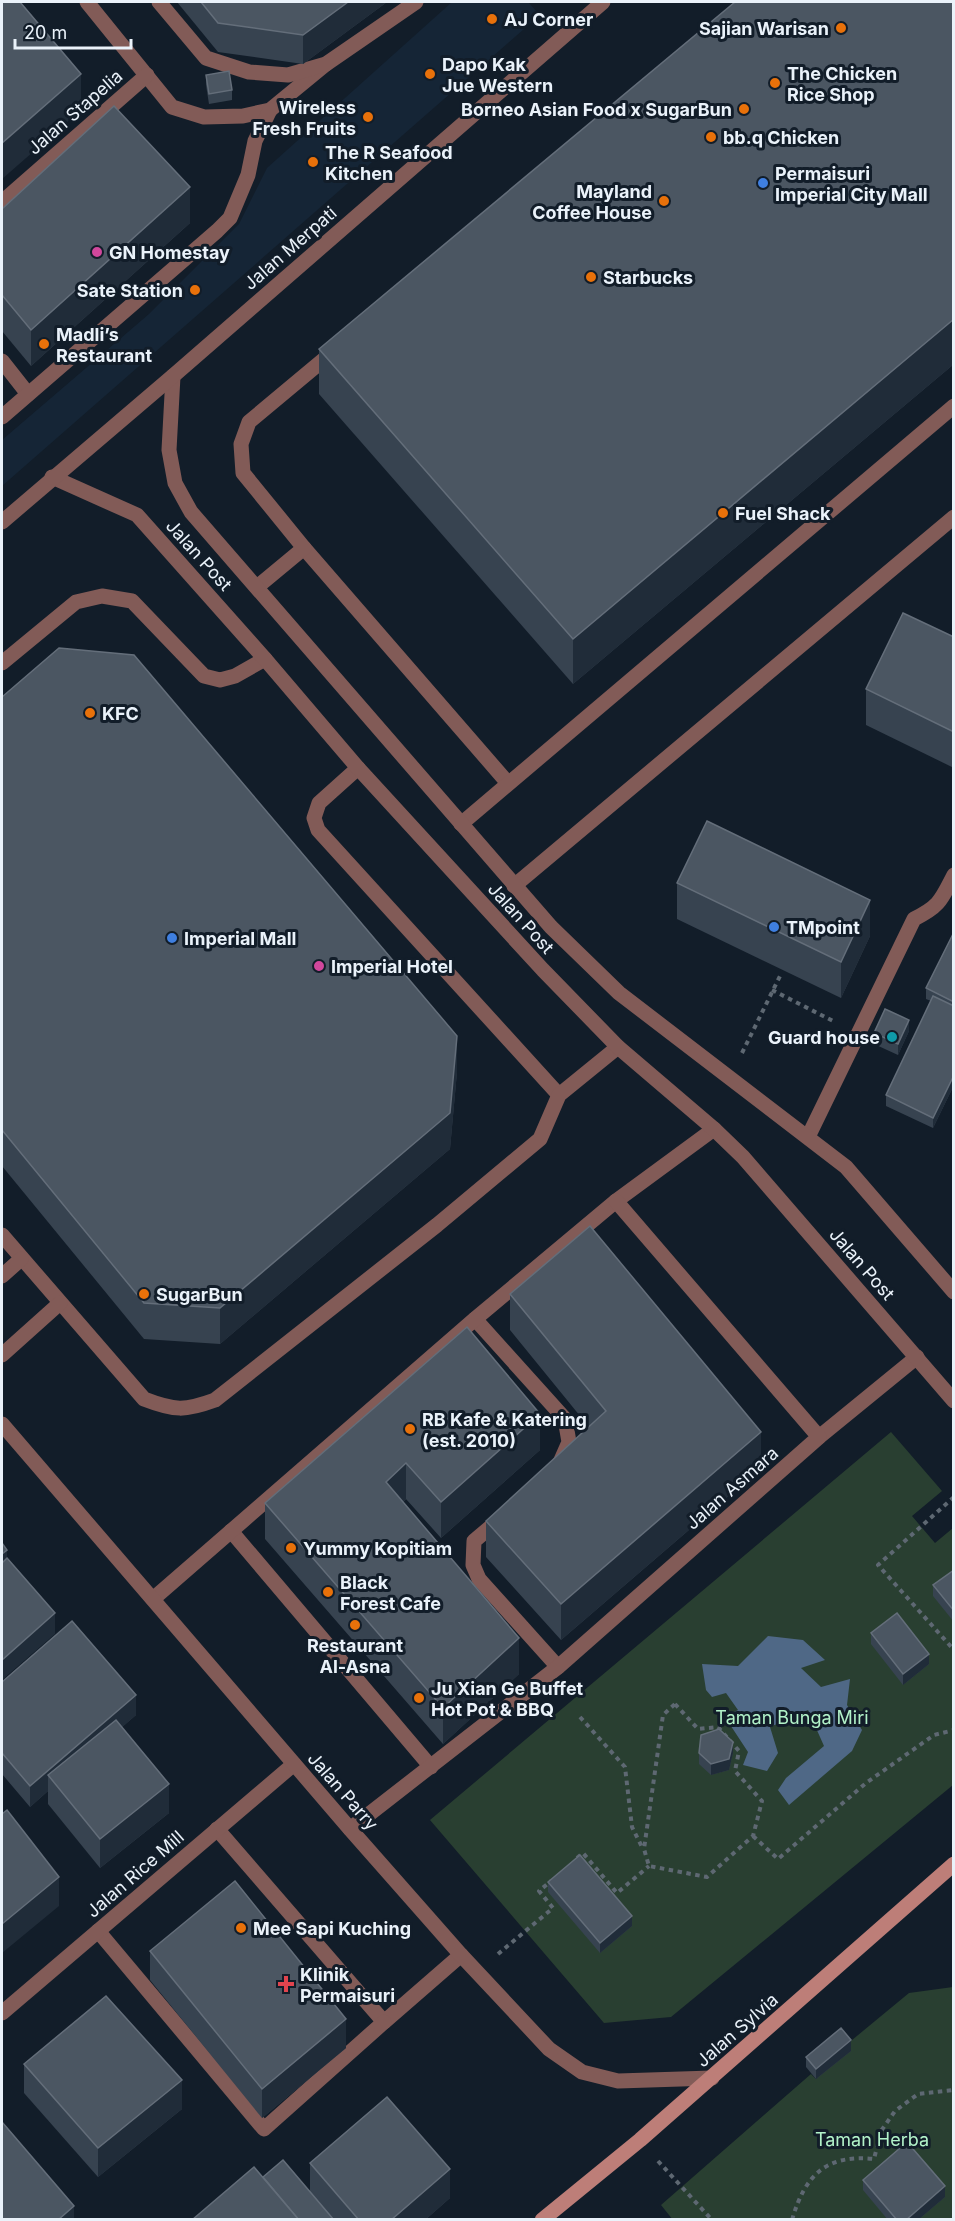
<svg xmlns="http://www.w3.org/2000/svg" width="955" height="2221" font-family="Inter,sans-serif">
<style>
.built{fill:#152536}
.green{fill:#293f31}
.water{fill:#4f6886}
.lines{fill:none;stroke-linecap:round;stroke-linejoin:round}
.path{stroke:#5e6872;stroke-width:4;stroke-dasharray:4.5 4.5;stroke-linecap:butt}
.service{stroke:#825b57;stroke-width:15}
.minor{stroke:#825b57;stroke-width:15}
.tertiary{stroke:#825b57;stroke-width:15}
.secondary{stroke:#bd7e78;stroke-width:15}
.wall{fill:#374350}
.shaded-wall{fill:#202c39}
.building{fill:#4b5662;stroke:#646e7a;stroke-width:1.5}
.food-dot{fill:#e8710a;stroke:#121d29;stroke-width:2}
.shop-dot{fill:#3f7fe0;stroke:#121d29;stroke-width:2}
.hotel-dot{fill:#d1479c;stroke:#121d29;stroke-width:2}
.culture-dot{fill:#0f9aa8;stroke:#121d29;stroke-width:2}
.health-dot{fill:#e0444e;stroke:#121d29;stroke-width:2}
.labels{text-anchor:middle;dominant-baseline:central;stroke-width:6;stroke-linejoin:round;paint-order:stroke}
.poi-label{font-size:18px;font-weight:bold;fill:#eaf2fa;stroke:#121d29;text-anchor:start}
.street-label{font-size:18px;fill:#eaf2fa;stroke:#121d29}
.park-label{font-size:18px;fill:#b2f2c9;stroke:#121d29}
</style>
<rect width="100%" height="100%" fill="#121d29"/>
<polygon class="built" points="452,2 528,2 540,15 2,486 2,440 149,314 239,224 267,168"/>
<g class="green">
<polygon points="891,1432 942,1491 912,1516 935,1543 953,1528 953,1785 671,2017 604,2023 430,1820"/>
<polygon points="953,1987 953,2219 673,2220 661,2205 811,2074 816,2079 846,2045 909,1993"/>
</g>
<polygon class="water" points="768,1636 803,1640 825,1660 801,1668 821,1687 850,1679 847,1705 862,1730 852,1751 789,1805 778,1790 786,1778 824,1746 808,1710 770,1727 778,1753 767,1771 743,1765 748,1752 725,1717 738,1710 726,1693 712,1697 706,1690 702,1664 738,1666"/>
<g class="lines">
<g class="path">
<polyline points="772,990 833,1021"/>
<polyline points="742,1053 781,974"/>
<polyline points="954,1497 878,1565 954,1650"/>
<polygon points="675,1704 698,1729 718,1727 739,1751 735,1771 762,1801 753,1836 707,1877 649,1866 644,1849 663,1715"/>
<polyline points="580,1717 625,1767 632,1827 643,1849"/>
<polyline points="753,1836 778,1859 866,1783 934,1735 954,1730"/>
<polyline points="577,1858 583,1853 617,1893 649,1866"/>
<polyline points="498,1954 553,1908 539,1891 551,1881"/>
<polyline points="658,2161 712,2220"/>
<path d="M792,2220c13,-45 34,-66 82,-61l7,-28 14,-20 23,-17 36,-4"/>
</g>
<g class="service">
<polyline points="87,2 172,107 204,117 243,116 270,110 326,64"/>
<polyline points="159,2 206,58 249,72 288,75 326,64 416,2"/>
<polyline points="2,202 147,75"/>
<polyline points="2,361 28,394"/>
<polyline points="2,417 217,231 230,218 248,175 255,141 270,110"/>
<polyline points="304,548 507,782"/>
<polyline points="257,587 304,548 243,473 241,444 249,422 334,351"/>
<polyline points="2,663 76,602 102,596 132,601 204,676 220,680 235,676 265,659"/>
<polyline points="358,768 319,803 314,818 318,830 559,1095"/>
<polyline points="461,824 954,406"/>
<polyline points="514,886 954,517"/>
<path d="M808,1137l106,-218c26,-13 27,-19 40,-44"/>
<path d="M2,1235l142,164c31,12 41,12 71,1l222,-175 103,-86 19,-44 59,-48"/>
<polyline points="2,1276 21,1259"/>
<polyline points="475,1319 565,1419 569,1442 558,1467"/>
<polyline points="2,1355 60,1303"/>
<polyline points="819,1437 917,1357"/>
<polyline points="500,1519 474,1541 473,1565 479,1579 558,1667"/>
<polyline points="231,1531 431,1767"/>
<polyline points="153,1599 475,1319 616,1201 714,1129"/>
<polyline points="217,1829 384,2022 461,1955"/>
<polyline points="350,1829 558,1667 819,1437 616,1201"/>
<polyline points="98,1931 264,2129 384,2022"/>
</g>
<polyline class="minor" points="2,2013 294,1764"/>
<g class="tertiary">
<polyline points="173,376 169,450 175,483 191,512 551,927 619,993 846,1167 954,1292"/>
<polyline points="52,477 137,515 265,659 358,768 543,970 618,1047 714,1129 743,1157 954,1401"/>
<polyline points="2,522 173,376 603,2"/>
<polyline points="2,1424 350,1829 461,1955 549,2049 582,2072 618,2081 712,2078"/>
</g>
<polyline class="secondary" points="542,2220 640,2140 954,1864"/>
</g>
<g class="wall">
<polygon points="177,2 387,2 303,64 218,52"/>
<polygon points="954,2 954,364 573,684 319,394 319,349"/>
<polygon points="206,75 232,90 232,100 209,104 206,85"/>
<polygon points="2,209 190,223 31,366 2,331"/>
<polygon points="954,637 954,768 866,725 866,689"/>
<polygon points="2,697 457,1072 450,1149 220,1344 144,1339 2,1166"/>
<polygon points="677,883 870,936 841,998 677,919"/>
<polygon points="954,932 954,1085 933,1128 886,1106 886,1095 931,1001 926,999 926,988"/>
<polygon points="909,1031 898,1055 874,1044 874,1033"/>
<polygon points="510,1294 761,1468 561,1640 486,1557 486,1521 589,1427 510,1330"/>
<polygon points="467,1327 540,1450 441,1538 406,1499 403,1502 519,1674 443,1744 265,1539 265,1503"/>
<polygon points="954,1570 954,1622 933,1596 933,1585"/>
<polygon points="871,1633 929,1664 903,1685 871,1644"/>
<polygon points="2,1682 136,1715 122,1727 169,1813 100,1868 48,1804 48,1791 30,1807 2,1774"/>
<polygon points="699,1753 733,1753 729,1770 711,1775 699,1764"/>
<polygon points="548,1882 632,1926 600,1953 548,1892"/>
<polygon points="150,1951 346,2048 262,2118 150,1980"/>
<polygon points="851,2051 816,2079 806,2067 806,2057"/>
<polygon points="24,2064 182,2109 98,2177 24,2093"/>
<polygon points="310,2163 450,2198 425,2220 192,2220 310,2191"/>
<polygon points="863,2180 945,2197 918,2220 888,2220 863,2190"/>
</g>
<g class="shaded-wall">
<polygon points="348,2 387,2 303,64 303,35"/>
<polygon points="81,74 81,110 2,179 2,143"/>
<polygon points="190,187 190,223 31,366 31,330"/>
<polygon points="954,319 954,364 573,684 573,639"/>
<polygon points="870,900 870,936 841,998 841,962"/>
<polygon points="909,1020 909,1031 898,1055 898,1044"/>
<polygon points="457,1036 457,1072 450,1149 220,1344 220,1308"/>
<polygon points="954,1075 954,1085 933,1128 933,1118"/>
<polygon points="540,1414 540,1450 441,1538 441,1502"/>
<polygon points="761,1432 761,1468 561,1640 561,1604"/>
<polygon points="406,1463 406,1499 386,1518 386,1482"/>
<polygon points="7,1550 7,1579 2,1583 2,1554"/>
<polygon points="55,1613 55,1634 2,1680 2,1660"/>
<polygon points="519,1638 519,1674 443,1744 443,1708"/>
<polygon points="929,1654 929,1664 903,1685 903,1674"/>
<polygon points="136,1695 136,1715 56,1785 48,1775 48,1791 30,1807 30,1786"/>
<polygon points="733,1742 733,1753 729,1770 711,1775 711,1764"/>
<polygon points="169,1784 169,1813 100,1868 100,1839"/>
<polygon points="59,1877 59,1906 2,1953 2,1924"/>
<polygon points="632,1916 632,1926 600,1953 600,1943"/>
<polygon points="346,2019 346,2048 262,2118 262,2089"/>
<polygon points="851,2040 851,2051 816,2079 816,2069"/>
<polygon points="182,2080 182,2109 98,2177 98,2148"/>
<polygon points="450,2169 450,2198 425,2220 391,2220"/>
<polygon points="945,2186 945,2197 918,2220 906,2220"/>
<polygon points="74,2206 74,2220 58,2220"/>
</g>
<g class="building">
<polygon points="2,2 20,2 81,74 2,143"/>
<polygon points="201,2 348,2 303,35 218,23"/>
<polygon points="735,2 954,2 954,319 573,639 319,349"/>
<polygon points="229,71 232,90 209,94 206,75"/>
<polygon points="114,106 190,187 31,330 2,295 2,209"/>
<polygon points="903,613 954,637 954,732 866,689"/>
<polygon points="59,648 134,655 457,1036 450,1113 220,1308 144,1303 2,1130 2,697"/>
<polygon points="707,821 870,900 841,962 677,883"/>
<polygon points="954,932 954,1002 926,988"/>
<polygon points="933,996 954,1006 954,1075 933,1118 886,1095"/>
<polygon points="885,1009 909,1020 898,1044 874,1033"/>
<polygon points="590,1226 761,1432 561,1604 486,1521 606,1411 510,1294"/>
<polygon points="467,1327 540,1414 441,1502 406,1463 386,1482 519,1638 443,1708 265,1503"/>
<polygon points="2,1543 7,1550 2,1554"/>
<polygon points="7,1558 55,1613 2,1660 2,1563"/>
<polygon points="954,1570 954,1611 933,1585"/>
<polygon points="897,1613 929,1654 903,1674 871,1633"/>
<polygon points="72,1621 136,1695 30,1786 2,1753 2,1682"/>
<polygon points="116,1720 169,1784 100,1839 48,1775"/>
<polygon points="719,1729 733,1742 729,1759 711,1764 699,1753 701,1735"/>
<polygon points="7,1810 59,1877 2,1924 2,1814"/>
<polygon points="580,1855 632,1916 600,1943 548,1882"/>
<polygon points="235,1881 346,2019 262,2089 150,1951"/>
<polygon points="106,1996 182,2080 98,2148 24,2064"/>
<polygon points="841,2028 851,2040 816,2069 806,2057"/>
<polygon points="387,2097 450,2169 391,2220 359,2220 310,2163"/>
<polygon points="2,2122 74,2206 58,2220 2,2220"/>
<polygon points="907,2142 945,2186 906,2220 897,2220 863,2180"/>
<polygon points="283,2160 334,2220 299,2220 263,2177"/>
<polygon points="254,2167 299,2220 192,2220"/>
</g>
<g class="food-dot">
<circle cx="492" cy="19" r="6"/>
<circle cx="841" cy="28" r="6"/>
<circle cx="430" cy="74" r="6"/>
<circle cx="775" cy="83" r="6"/>
<circle cx="744" cy="109" r="6"/>
<circle cx="368" cy="117" r="6"/>
<circle cx="711" cy="137" r="6"/>
<circle cx="313" cy="162" r="6"/>
<circle cx="664" cy="201" r="6"/>
<circle cx="591" cy="277" r="6"/>
<circle cx="195" cy="290" r="6"/>
<circle cx="44" cy="344" r="6"/>
<circle cx="723" cy="513" r="6"/>
<circle cx="90" cy="713" r="6"/>
<circle cx="144" cy="1294" r="6"/>
<circle cx="410" cy="1429" r="6"/>
<circle cx="291" cy="1548" r="6"/>
<circle cx="328" cy="1592" r="6"/>
<circle cx="355" cy="1625" r="6"/>
<circle cx="419" cy="1698" r="6"/>
<circle cx="241" cy="1928" r="6"/>
</g>
<g class="shop-dot">
<circle cx="763" cy="183" r="6"/>
<circle cx="774" cy="927" r="6"/>
<circle cx="172" cy="938" r="6"/>
</g>
<g class="hotel-dot">
<circle cx="97" cy="252" r="6"/>
<circle cx="319" cy="966" r="6"/>
</g>
<circle class="culture-dot" cx="892" cy="1037" r="6"/>
<path class="health-dot" d="M283 1975h6v6h6v6h-6v6h-6v-6h-6v-6h6z"/>
<g class="labels">
<g class="poi-label">
<text x="504" y="19">AJ Corner</text>
<text x="829" y="28" text-anchor="end">Sajian Warisan</text>
<text x="442" y="64">Dapo Kak<tspan x="442" dy="21">Jue Western</tspan></text>
<text x="787" y="73">The Chicken<tspan x="787" dy="21">Rice Shop</tspan></text>
<text x="356" y="107" text-anchor="end">Wireless<tspan x="356" dy="21">Fresh Fruits</tspan></text>
<text x="732" y="109" text-anchor="end">Borneo Asian Food x SugarBun</text>
<text x="723" y="137">bb.q Chicken</text>
<text x="325" y="152">The R Seafood<tspan x="325" dy="21">Kitchen</tspan></text>
<text x="775" y="173">Permaisuri<tspan x="775" dy="21">Imperial City Mall</tspan></text>
<text x="652" y="191" text-anchor="end">Mayland<tspan x="652" dy="21">Coffee House</tspan></text>
<text x="109" y="252">GN Homestay</text>
<text x="603" y="277">Starbucks</text>
<text x="183" y="290" text-anchor="end">Sate Station</text>
<text x="56" y="334">Madli’s<tspan x="56" dy="21">Restaurant</tspan></text>
<text x="735" y="513">Fuel Shack</text>
<text x="102" y="713">KFC</text>
<text x="786" y="927">TMpoint</text>
<text x="184" y="938">Imperial Mall</text>
<text x="331" y="966">Imperial Hotel</text>
<text x="880" y="1037" text-anchor="end">Guard house</text>
<text x="156" y="1294">SugarBun</text>
<text x="422" y="1419">RB Kafe &amp; Katering<tspan x="422" dy="21">(est. 2010)</tspan></text>
<text x="303" y="1548">Yummy Kopitiam</text>
<text x="340" y="1582">Black<tspan x="340" dy="21">Forest Cafe</tspan></text>
<text x="355" y="1645" text-anchor="middle">Restaurant<tspan x="355" dy="21">Al-Asna</tspan></text>
<text x="431" y="1688">Ju Xian Ge Buffet<tspan x="431" dy="21">Hot Pot &amp; BBQ</tspan></text>
<text x="253" y="1928">Mee Sapi Kuching</text>
<text x="300" y="1974">Klinik<tspan x="300" dy="21">Permaisuri</tspan></text>
</g>
<g class="street-label">
<text transform="translate(75 112) rotate(-41)">Jalan Stapelia</text>
<text transform="translate(290 248) rotate(-41)">Jalan Merpati</text>
<text transform="translate(199 555) rotate(48)">Jalan Post</text>
<text transform="translate(521 918) rotate(48)">Jalan Post</text>
<text transform="translate(862 1264) rotate(49)">Jalan Post</text>
<text transform="translate(732 1488) rotate(-41)">Jalan Asmara</text>
<text transform="translate(343 1791) rotate(49)">Jalan Parry</text>
<text transform="translate(135 1874) rotate(-41)">Jalan Rice Mill</text>
<text transform="translate(737 2030) rotate(-41)">Jalan Sylvia</text>
</g>
<g class="park-label">
<text x="792" y="1717">Taman Bunga Miri</text>
<text x="872" y="2139">Taman Herba</text>
</g>
</g>
<rect width="955" height="2221" fill="none" stroke="#eaf2fa" stroke-width="6"/>
<path d="M15 39v9h116v-9" fill="none" stroke="#eaf2fa" stroke-width="3"/>
<text x="24" y="39" font-size="18" fill="#eaf2fa" stroke="#121d29" stroke-width="4.5" paint-order="stroke">20 m</text>
</svg>
